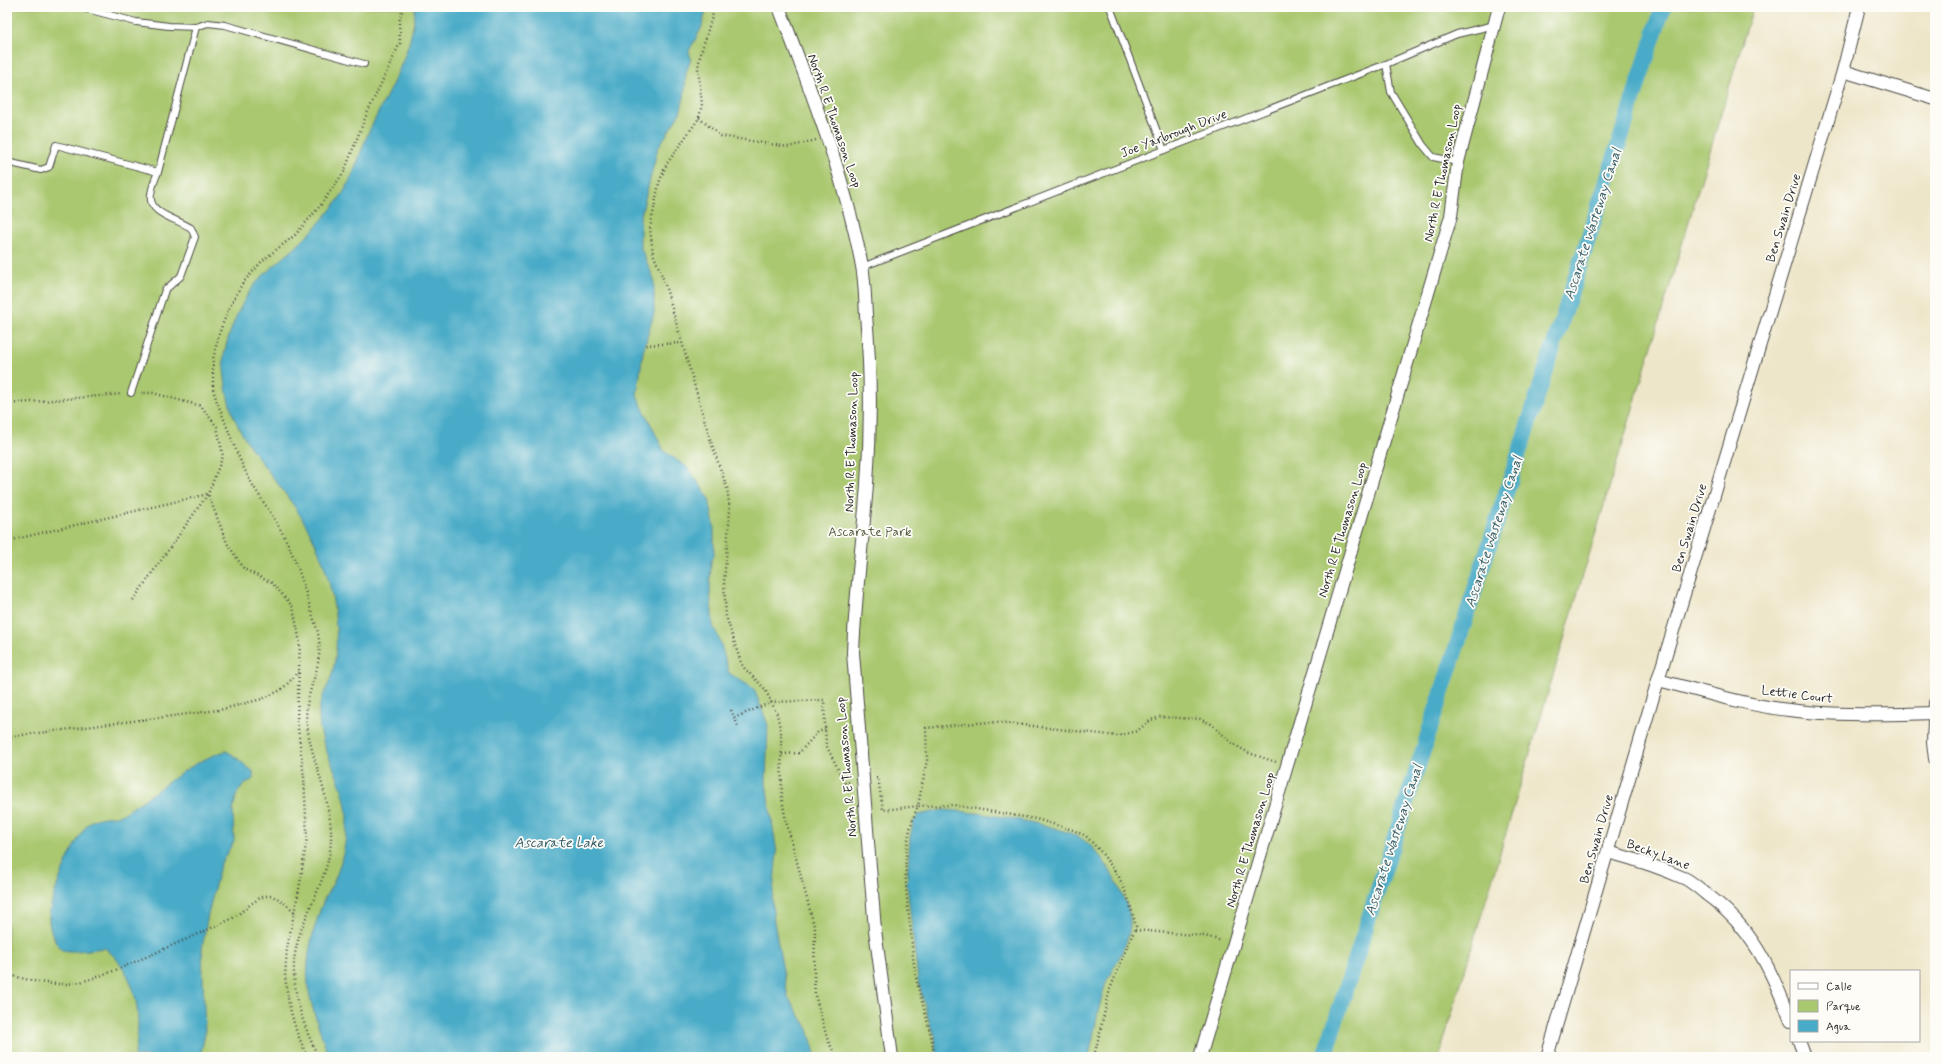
<svg xmlns="http://www.w3.org/2000/svg" width="1942" height="1064" font-family="Mynerve,sans-serif">
<style>
.green{fill:#aac86f;stroke:#6a7a4d}
.water{fill:#48abc7;stroke:#3a6b79}
.lines{fill:none;stroke-linecap:round;stroke-linejoin:round}
.canal{stroke:#48abc7;stroke-width:16}
.service-casing{stroke:#484743;stroke-width:8}
.minor-casing{stroke:#484743;stroke-width:14}
.path{stroke:#484743;stroke-width:2.5;stroke-dasharray:1 3;stroke-linecap:butt}
.service{stroke:#fff;stroke-width:6}
.minor{stroke:#fff;stroke-width:12}
.labels{text-anchor:middle;dominant-baseline:central;stroke-width:3.5;stroke-linejoin:round;paint-order:stroke}
.street-label{font-size:13px;fill:#2b2b2b;stroke:#fdfcf7}
.park-label{font-size:13px;fill:#515a3f;stroke:#fdfcf7}
.water-label{font-size:14px;font-style:italic;fill:#375e69;stroke:#fdfcf7}
</style>
<rect width="100%" height="100%" fill="#fdfcf7"/>
<filter id="ink" filterUnits="userSpaceOnUse"><feTurbulence type="fractalNoise" baseFrequency=".025" numOctaves="2"/><feDisplacementMap in="SourceGraphic" scale="8" xChannelSelector="R" yChannelSelector="G"/><feConvolveMatrix kernelMatrix="1 2 1 2 8 2 1 2 1" color-interpolation-filters="sRGB"/></filter>
<filter id="wash" filterUnits="userSpaceOnUse"><feTurbulence type="fractalNoise" baseFrequency=".012" numOctaves="4" result="noise"/><feDisplacementMap in="SourceGraphic" scale="16" xChannelSelector="R" yChannelSelector="G"/><feGaussianBlur stdDeviation="0.9" result="paint"/><feColorMatrix in="noise" values="0 0 0 0 0 0 0 0 0 0 0 0 0 0 0 0 0 1.4 0 .05"/><feComposite in="paint" operator="in"/></filter>
<g filter="url(#wash)">
<rect width="100%" height="100%" fill="#eee6c9"/>
<polygon class="green" points="7,7 1753,7 1439,1057 7,1057"/>
<g class="water">
<path d="M415,7h292l-6,22 -12,22 2,8 -5,14 -2,25 -4,15 -22,35 -18,71v27l14,33v34l-11,39 -6,44 27,55 24,17 21,30 5,28v29l-3,6 -1,30 3,34 7,16 9,32 25,16 14,36 -2,58 11,70 -5,49 2,20 14,75 20,32 8,28h-488c-6,-24 -17,-47 -20,-72 -3,-25 5,-56 14,-80 3,-9 9,-17 13,-26 8,-19 12,-41 12,-62 -1,-38 -30,-68 -28,-105 0,-14 10,-25 13,-38 8,-30 4,-62 -3,-92 -7,-29 -22,-59 -40,-83 -28,-40 -60,-68 -64,-121 -1,-7 -2,-16 -1,-23 4,-21 14,-46 26,-64 12,-18 31,-30 46,-44 15,-14 30,-31 43,-48 15,-21 18,-39 28,-63 18,-41 47,-83 48,-129z"/>
<path d="M226,751c11,5 17,14 27,20v8l-8,5 -8,9 -4,17 1,31 -14,24 -12,49 -6,35 3,85 -5,23h-66c9,-39 4,-83 -29,-109 -11,1 -33,5 -43,2 -3,-2 -5,-6 -7,-10 -4,-8 -6,-14 -6,-23 1,-20 26,-80 40,-94 11,-10 26,-3 37,-11 31,-20 64,-51 100,-61z"/>
<path d="M943,810c29,1 121,14 142,31 14,11 28,32 35,49 4,9 10,21 10,31 1,22 -16,43 -24,62 -8,24 -12,50 -17,74h-153l-1,-22 -5,-10 -12,-45 -11,-96 3,-47 3,-14 5,-8z"/>
</g>
<g class="lines">
<polyline class="canal" points="1324,1057 1663,7"/>
</g>
</g>
<g filter="url(#ink)">
<g class="lines">
<g class="service-casing">
<g id="service">
<polyline points="79,7 136,22 169,26 196,27 208,23 225,25 364,64"/>
<polyline points="1110,7 1164,150"/>
<polyline points="1386,64 1391,92 1423,145 1433,157 1458,162"/>
<polyline points="7,162 41,170 49,167 56,145 158,172 196,27"/>
<polyline points="862,267 1386,64 1457,34 1495,25"/>
<path d="M131,393l34,-103 16,-14 14,-39 -4,-9c-13,-9 -44,-14 -40,-34 1,-7 4,-15 7,-22"/>
</g>
</g>
<g class="minor-casing">
<g id="minor">
<path d="M779,7c32,84 66,170 83,259 3,16 3,33 4,49 5,56 5,114 1,169 -4,57 -12,112 -14,169l22,277 17,127"/>
<polyline points="1843,71 1935,99"/>
<path d="M1658,680c43,11 86,25 131,30 48,6 97,5 145,3"/>
<polyline points="1935,703 1933,742 1935,759"/>
<path d="M1608,852c26,7 54,16 78,27 7,4 14,10 20,15 46,33 65,75 85,127"/>
<polyline points="1799,1041 1805,1057"/>
<polyline points="1200,1057 1451,216 1458,162 1499,7"/>
<polyline points="1547,1057 1658,680 1843,71 1859,7"/>
</g>
</g>
<g class="path">
<polyline points="715,7 700,56 698,68 702,104 699,118 666,165 659,183 650,229 653,253 664,281 711,442 727,488 730,510 724,582 726,616 741,663 745,669 765,689 777,714 781,733 782,800 786,821 815,929 814,977 815,995 827,1038 836,1057"/>
<polyline points="699,118 721,136 788,147 816,140"/>
<polyline points="646,345 681,343"/>
<polyline points="7,404 122,394"/>
<polyline points="7,541 208,494 227,543 244,569 272,583 293,607 300,643 297,720 304,777 307,837 300,884 287,948 285,977 289,1005 296,1030 307,1057"/>
<polyline points="133,600 208,494 223,456 217,427 201,406 153,393 141,393"/>
<polyline points="731,710 738,726"/>
<polyline points="734,718 772,702 824,700 826,745 845,783 851,782"/>
<polyline points="7,737 219,710 262,699 281,690 299,672"/>
<polyline points="782,754 799,753 818,732 826,729"/>
<polyline points="876,778 878,778 883,810 918,806 927,760 926,728 976,723 998,722 1118,736 1137,731 1151,720 1160,717 1200,719 1211,724 1233,744 1249,753 1276,762"/>
<polyline points="1135,930 1205,936 1222,941"/>
<path d="M7,974c17,5 36,10 54,10 26,1 68,-20 92,-30 26,-12 53,-23 78,-35 10,-5 26,-23 36,-23 11,-1 20,10 28,16"/>
<path d="M317,1057c-2,-9 -7,-17 -10,-26 -8,-20 -14,-46 -13,-68 3,-46 39,-84 37,-130 -1,-37 -19,-71 -24,-108 -5,-31 16,-53 12,-85 -1,-11 -6,-22 -9,-33 -7,-24 -14,-47 -25,-69 -10,-20 -23,-37 -34,-56 -14,-25 -23,-54 -34,-80l-4,-13v-30l6,-25 9,-24 14,-26 20,-23 33,-26 25,-29 24,-34 21,-54 35,-75 -1,-21 4,-15"/>
<path d="M934,1057c-2,-27 -13,-54 -18,-80 -3,-15 -4,-30 -5,-45 -6,-43 -11,-86 7,-126l35,-1 83,14 37,11 13,6 15,16 18,25 9,21 8,28 -26,63 -16,68"/>
</g>
<use href="#service" class="service"/>
<use href="#minor" class="minor"/>
</g>
</g>
<g class="labels">
<g class="street-label">
<text transform="translate(834 121) rotate(71)">North R E Thomason Loop</text>
<text transform="translate(1174 134) rotate(-21)">Joe Yarbrough Drive</text>
<text transform="translate(1443 173) rotate(-78)">North R E Thomason Loop</text>
<text transform="translate(1784 218) rotate(-73)">Ben Swain Drive</text>
<text transform="translate(852 442) rotate(-88)">North R E Thomason Loop</text>
<text transform="translate(1690 528) rotate(-73)">Ben Swain Drive</text>
<text transform="translate(1343 530) rotate(-73)">North R E Thomason Loop</text>
<text transform="translate(1797 695) rotate(7)">Lettie Court</text>
<text transform="translate(847 767) rotate(-95)">North R E Thomason Loop</text>
<text transform="translate(1597 839) rotate(-74)">Ben Swain Drive</text>
<text transform="translate(1251 840) rotate(-73)">North R E Thomason Loop</text>
<text transform="translate(1658 855) rotate(20)">Becky Lane</text>
</g>
<g class="park-label">
<text x="870" y="532">Ascarate Park</text>
</g>
<g class="water-label">
<text transform="translate(1593 224) rotate(-72)">Ascarate Wasteway Canal</text>
<text transform="translate(1494 532) rotate(-72)">Ascarate Wasteway Canal</text>
<text transform="translate(1394 840) rotate(-72)">Ascarate Wasteway Canal</text>
<text x="559" y="843">Ascarate Lake</text>
</g>
</g>
<rect width="1942" height="1064" fill="none" stroke="#fdfcf7" stroke-width="24"/>
<rect x="1790" y="970" width="130" height="72" fill="#fdfcf7" stroke="#a9a8a5"/>
<rect x="1798" y="983" width="20" height="6" fill="#ffffff" stroke="#a9a8a5"/>
<text x="1826" y="990" font-size="12" fill="#2b2b2b">Calle</text>
<rect x="1798" y="1000" width="20" height="12" fill="#aac86f" stroke="#a9a8a5"/>
<text x="1826" y="1010" font-size="12" fill="#2b2b2b">Parque</text>
<rect x="1798" y="1020" width="20" height="12" fill="#48abc7" stroke="#a9a8a5"/>
<text x="1826" y="1030" font-size="12" fill="#2b2b2b">Agua</text>
</svg>
